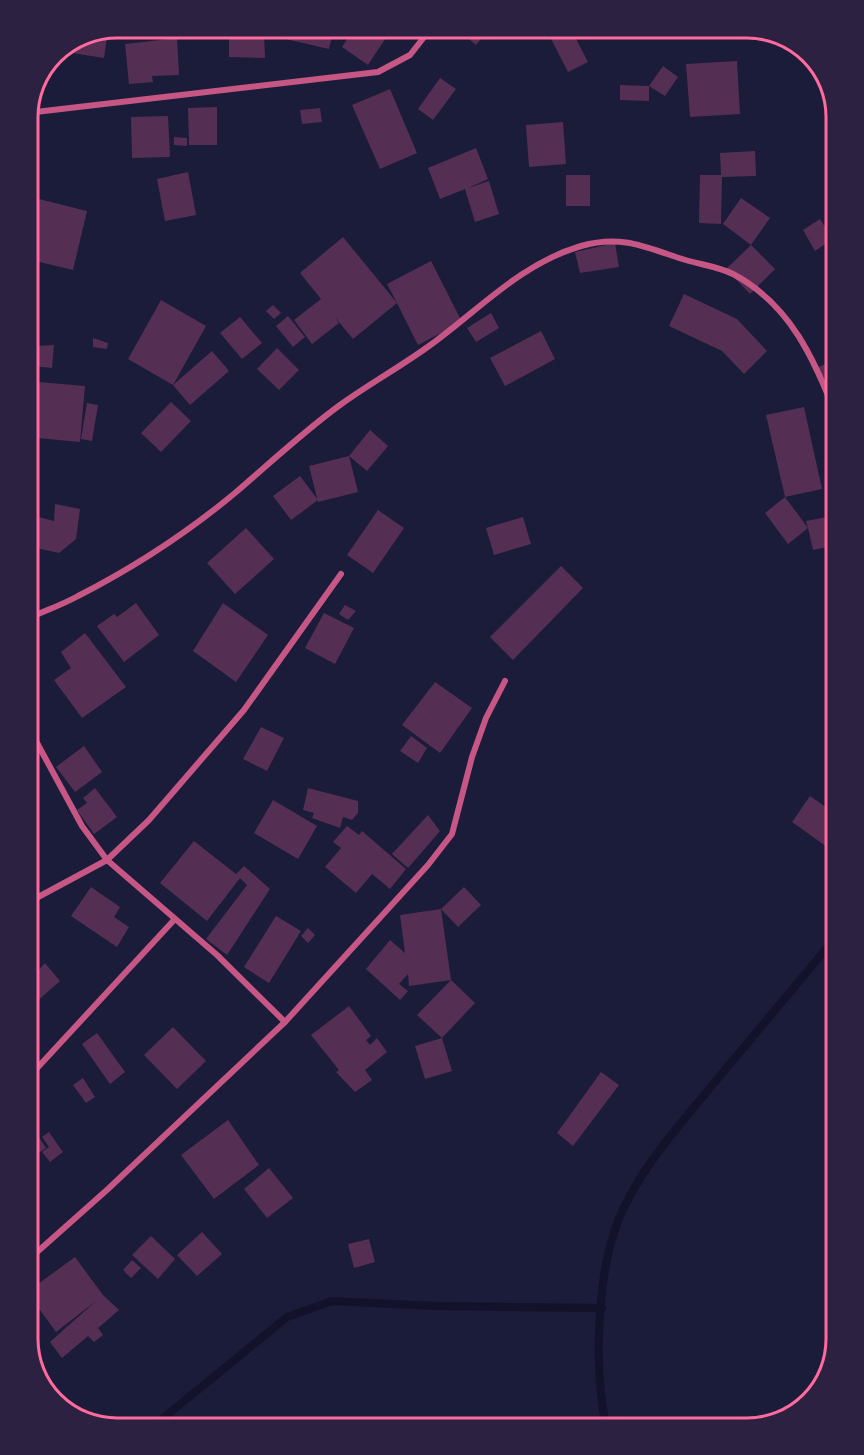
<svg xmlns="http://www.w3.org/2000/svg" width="864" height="1455" font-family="'Titillium Web',sans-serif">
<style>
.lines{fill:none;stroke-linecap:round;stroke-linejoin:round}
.stream{stroke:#12122b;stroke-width:8}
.building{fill:#542f53}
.minor{stroke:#c65784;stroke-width:6}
.rim{fill:none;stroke:#ff6b9d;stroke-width:3}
</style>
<rect width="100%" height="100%" fill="#1b1b3a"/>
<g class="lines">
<g class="stream">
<polyline points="151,1428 287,1317 332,1301 434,1306 602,1308"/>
<path d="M607,1428c-14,-56 -10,-153 11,-207 20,-51 62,-96 96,-138 41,-49 82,-98 123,-147"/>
</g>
</g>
<g class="building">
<polygon points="258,27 334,27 329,49 264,34 265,58 229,57 229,30 257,30"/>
<polygon points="355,27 393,27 368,65 342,47"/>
<polygon points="454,27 491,27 476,45"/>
<polygon points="564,27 570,27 588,62 568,72 549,35"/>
<polygon points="108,30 104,58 59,51 84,40"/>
<polygon points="177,38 179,75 152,76 153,82 129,84 125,44"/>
<polygon points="737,61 740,114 690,117 686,64"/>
<polygon points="663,66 678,77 665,96 649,86"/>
<polygon points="440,78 456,89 433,120 418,109"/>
<polygon points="620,85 649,86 649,101 620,100"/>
<polygon points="390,89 417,153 380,169 352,105"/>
<polygon points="217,107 217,145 189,145 188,108"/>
<polygon points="320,108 322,122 302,124 300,110"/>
<polygon points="168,116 170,157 132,158 131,117"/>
<polygon points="563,122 566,164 529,167 526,125"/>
<polygon points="174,137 187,138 187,146 174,145"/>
<polygon points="476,148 488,179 468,188 489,181 499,214 475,222 465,189 440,199 428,168"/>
<polygon points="755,151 756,176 722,177 721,224 699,223 700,175 721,175 720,153"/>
<polygon points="188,172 196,215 165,221 157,179"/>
<rect x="566" y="175" width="24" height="31"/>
<polygon points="27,196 87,211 73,270 27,259"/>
<polygon points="741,198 770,218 751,245 723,224"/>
<polygon points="820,219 833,239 815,251 803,230"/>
<polygon points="343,237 397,303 387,284 431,261 462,322 418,345 397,303 353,339 334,316 339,323 312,344 294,320 321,299 300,273"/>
<polygon points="615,243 619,267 580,273 575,252"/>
<polygon points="751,245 775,269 750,294 726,269"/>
<polygon points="684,294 737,319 767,351 744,374 722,351 669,326"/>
<polygon points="161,300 206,326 173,385 128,359"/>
<polygon points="273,305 281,313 274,319 266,311"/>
<polygon points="491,313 499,328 476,342 467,328"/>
<polygon points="288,316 305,337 293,347 276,326"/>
<polygon points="240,317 262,343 242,359 220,333"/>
<polygon points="541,331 555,359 505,386 490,358"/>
<polygon points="93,338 108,343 107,349 93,347"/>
<polygon points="54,345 52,368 33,366 36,346"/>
<polygon points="277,348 299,370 279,390 257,369"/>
<polygon points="212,351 229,371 190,405 173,385"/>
<polygon points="837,360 837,423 818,367"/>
<polygon points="27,381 85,386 80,442 27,437"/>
<polygon points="171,402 191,421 161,452 141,433"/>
<polygon points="87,403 98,405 92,441 81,439"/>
<polygon points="804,407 822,489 785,497 808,528 806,521 837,515 837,545 813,550 808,528 788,544 765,513 785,497 766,415"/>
<polygon points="370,430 388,446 367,471 349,456"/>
<polygon points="349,456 358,492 318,502 309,466"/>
<polygon points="300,476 318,500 291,520 273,496"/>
<polygon points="55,504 80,509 76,539 59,553 27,546 27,514 54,521"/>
<polygon points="378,510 404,528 373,573 347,555"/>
<polygon points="523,517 531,544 494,555 486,528"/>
<polygon points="246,528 274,559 235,594 207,563"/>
<polygon points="561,566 583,588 513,660 490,637"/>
<polygon points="136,603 159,635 124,662 97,626 114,614 117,617"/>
<polygon points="223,603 268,635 236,682 193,651"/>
<polygon points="345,605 356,611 348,620 339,614"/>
<polygon points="324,613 354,628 335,664 305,648"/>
<polygon points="85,633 126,687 82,718 54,680 71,668 61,652"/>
<polygon points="435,682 472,708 440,753 402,725"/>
<polygon points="261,727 284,738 267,771 243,759"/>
<polygon points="411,736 427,748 418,763 400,751"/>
<polygon points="84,746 102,772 75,792 56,767"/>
<polygon points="95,788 117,817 94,834 77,810 87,803 83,798"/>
<polygon points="308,788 358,801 358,813 352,820 343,817 340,828 312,818 314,813 303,810"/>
<polygon points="810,796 837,815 837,832 827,847 792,822"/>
<polygon points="273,800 317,826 298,859 254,833"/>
<polygon points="428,815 440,831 408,868 392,854"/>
<polygon points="347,826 359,835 362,831 406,869 390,889 372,874 356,893 325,867 341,848 333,842"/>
<polygon points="194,841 236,874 244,866 270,889 227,955 206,939 247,885 240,878 207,921 160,883"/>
<polygon points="91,887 120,907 114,917 129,927 117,947 71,916"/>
<polygon points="464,887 481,905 458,927 441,909"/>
<polygon points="441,909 451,980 409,986 408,974 399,984 408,991 400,1000 366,969 390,940 405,953 400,915"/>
<polygon points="276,916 301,931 269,983 244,967"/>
<polygon points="308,928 315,935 308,943 301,936"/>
<polygon points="45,963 60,981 27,1010 27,983"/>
<polygon points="451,980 475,1003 442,1038 417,1015"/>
<polygon points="349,1006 371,1036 366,1040 370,1045 377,1038 387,1052 365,1070 372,1080 355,1092 336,1072 339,1070 311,1035"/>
<polygon points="173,1027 206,1061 177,1089 144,1055"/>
<polygon points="97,1033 125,1072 110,1084 82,1044"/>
<polygon points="442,1038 452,1071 425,1079 415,1046"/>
<polygon points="601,1072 619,1085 573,1146 557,1133"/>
<polygon points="83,1078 95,1097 86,1103 73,1085"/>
<polygon points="27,1119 46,1148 27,1161"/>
<polygon points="228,1120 259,1165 214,1199 181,1155"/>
<polygon points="49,1132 63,1152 50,1162 42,1152 49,1147 42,1137"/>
<polygon points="269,1168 293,1198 267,1218 244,1189"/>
<polygon points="202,1232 222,1254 197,1276 177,1255"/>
<polygon points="151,1236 175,1259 158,1279 132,1255"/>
<polygon points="369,1239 375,1262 354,1268 348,1244"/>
<polygon points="75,1257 103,1295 119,1310 98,1328 103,1335 94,1342 88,1336 62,1358 50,1342 96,1301 56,1332 27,1292"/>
<polygon points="132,1260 141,1268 131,1278 123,1270"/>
</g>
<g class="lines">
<g class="minor">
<polyline points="27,113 378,72 410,55 432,27"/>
<polyline points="27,134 30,104"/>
<path d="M27,619c17,-8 35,-14 51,-23 55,-28 110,-64 157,-103 35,-30 68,-61 105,-88 29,-21 60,-38 89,-59 50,-36 91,-82 152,-100 39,-11 62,0 98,12 17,6 38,8 54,16 57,30 82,86 104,144"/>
<polyline points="27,716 36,741 82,826 107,860 217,955 285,1022"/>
<polyline points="27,903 107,860 149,820 244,710 341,574"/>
<polyline points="27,1079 174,920"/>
<polyline points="27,1261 108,1189 285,1022 428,865 452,834 472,757 486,718 505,681"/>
</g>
</g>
<path d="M0 0H864V1455H0ZM117 38H747A79 79 0 0 1 826 117V1339A79 79 0 0 1 747 1418H117A79 79 0 0 1 38 1339V117A79 79 0 0 1 117 38Z" fill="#2d2142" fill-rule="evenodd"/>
<path class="rim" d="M117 38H747A79 79 0 0 1 826 117V1339A79 79 0 0 1 747 1418H117A79 79 0 0 1 38 1339V117A79 79 0 0 1 117 38Z"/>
</svg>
